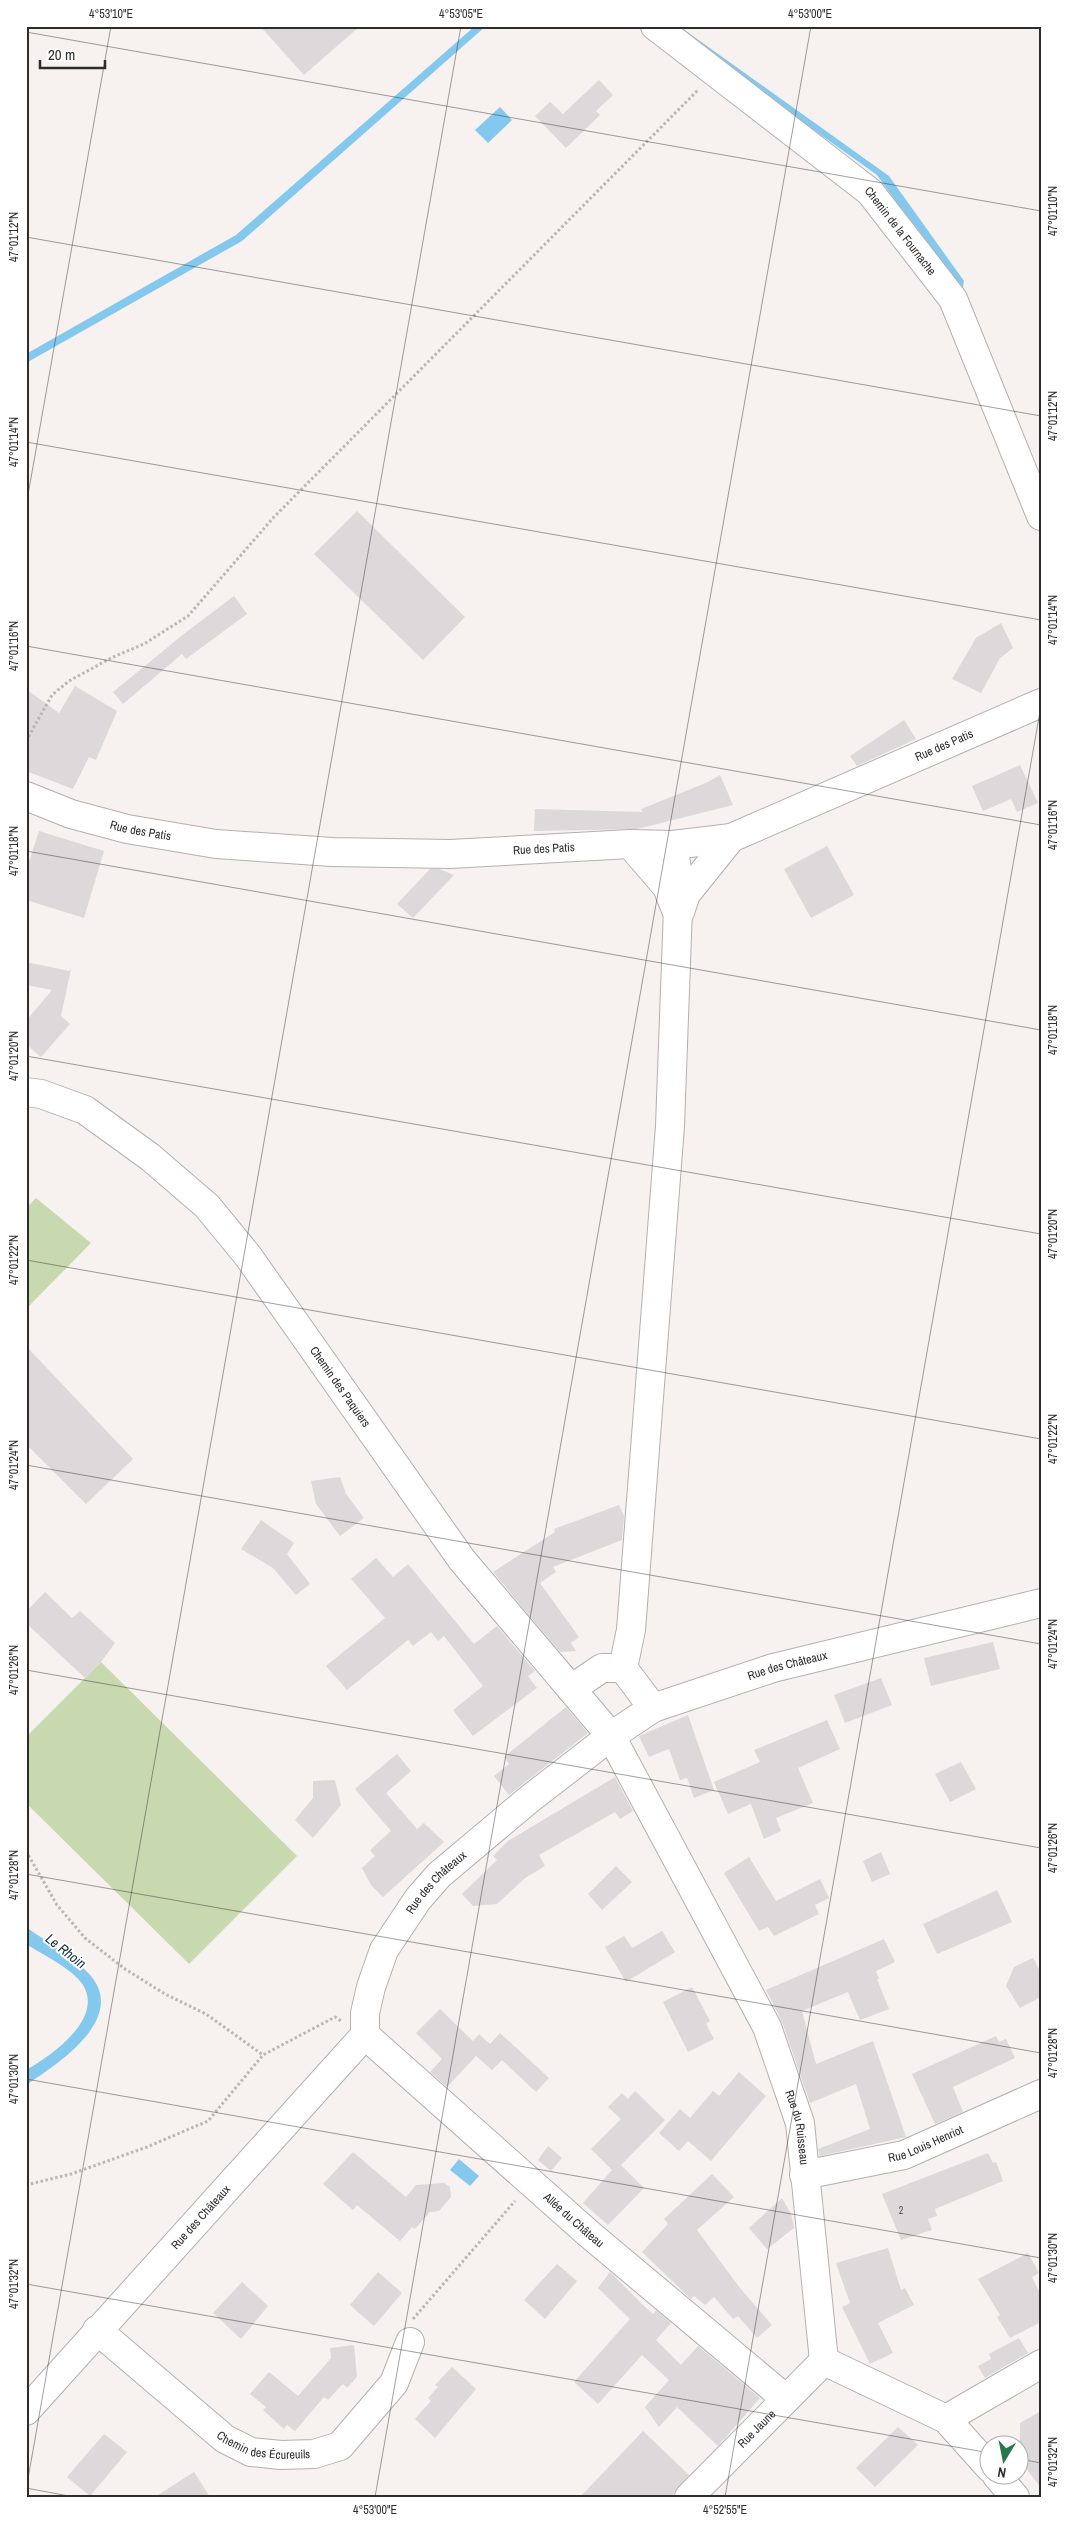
<svg xmlns="http://www.w3.org/2000/svg" width="1067" height="2523" font-family="'Archivo Narrow',sans-serif">
<style>
.green{fill:#c8d9af}
.water{fill:#85c8ee}
.building{fill:#ddd8da}
.lines{fill:none;stroke-linecap:round;stroke-linejoin:round}
.minor-casing{stroke:#b5b0ae;stroke-width:30}
.path{stroke:#bab6b3;stroke-width:3;stroke-dasharray:2.5 2.5;stroke-linecap:butt}
.minor{stroke:#fff;stroke-width:28}
.ticks{fill:none;stroke:#2f2d2c;stroke-width:1;stroke-opacity:0.45}
.labels{text-anchor:middle;dominant-baseline:central;stroke-width:4;stroke-linejoin:round;paint-order:stroke}
.number-label{font-size:10px;fill:#5a5858}
.street-label{font-size:12px;fill:#2f2d2c;stroke:#fff}
.water-label{font-size:14px;font-style:italic;fill:#123141;stroke:#fff}
.neatline{fill:none;stroke:#2f2d2c;stroke-width:2}
.ticks-label{font-size:12px;text-anchor:middle;fill:#2f2d2c}
</style>
<rect width="100%" height="100%" fill="#f7f2ef"/>
<g class="green">
<polygon points="36,1198 91,1243 26,1309 26,1208"/>
<polygon points="101,1662 297,1856 189,1964 26,1803 26,1737"/>
</g>
<g class="water">
<polygon points="475,26 486,26 242,241 26,363 26,354 236,235"/>
<polygon points="668,26 679,26 889,176 964,281 962,294 877,175"/>
<polygon points="500,107 512,120 488,143 475,130"/>
<path d="M26,1927c21,15 48,30 65,49 36,44 -35,89 -65,109v-15c25,-14 78,-51 57,-85 -10,-16 -41,-31 -57,-41z"/>
<polygon points="459,2159 479,2176 470,2186 450,2170"/>
</g>
<g class="building">
<polygon points="260,26 360,26 304,75"/>
<polygon points="599,80 613,95 596,111 600,115 566,148 535,116 550,102 563,114"/>
<polygon points="357,511 465,617 423,660 314,554"/>
<polygon points="234,596 247,614 186,659 182,654 123,704 113,692 185,633"/>
<polygon points="1001,623 1013,648 1000,658 981,693 952,679 976,638"/>
<polygon points="75,686 117,711 96,760 89,757 73,789 26,771 26,689 59,713"/>
<polygon points="904,720 916,739 857,766 850,756"/>
<polygon points="1020,765 1038,803 1017,812 1011,799 983,811 972,786"/>
<polygon points="720,775 733,805 637,829 534,831 535,809 642,812 641,809 708,782"/>
<polygon points="39,831 104,851 84,918 26,900 26,871"/>
<polygon points="827,846 854,895 811,918 784,869"/>
<polygon points="430,869 439,869 454,875 413,918 397,904"/>
<polygon points="26,962 69,971 71,969 61,1016 70,1024 41,1057 26,1044 26,1021 52,990 26,985"/>
<polygon points="26,1346 133,1459 86,1504 26,1444"/>
<polygon points="340,1477 346,1494 364,1518 340,1536 316,1504 311,1481"/>
<polygon points="619,1505 624,1516 622,1540 553,1567 556,1572 540,1583 579,1637 571,1643 576,1651 560,1652 493,1572 555,1532 554,1529"/>
<polygon points="261,1520 294,1543 287,1554 310,1584 296,1595 273,1568 241,1549"/>
<polygon points="376,1558 393,1577 408,1564 474,1644 497,1626 535,1671 528,1676 537,1688 473,1736 453,1710 483,1686 444,1636 438,1641 431,1632 413,1646 408,1640 347,1690 326,1666 385,1618 351,1579"/>
<polygon points="45,1592 72,1618 80,1611 115,1643 101,1662 85,1678 26,1623 26,1612"/>
<polygon points="993,1642 1000,1669 931,1686 924,1658"/>
<polygon points="881,1678 892,1705 845,1723 834,1695"/>
<polygon points="566,1707 588,1733 509,1795 494,1776 509,1764 504,1757"/>
<polygon points="688,1715 714,1790 694,1798 687,1778 680,1780 669,1749 649,1757 639,1736"/>
<polygon points="827,1720 840,1749 798,1768 813,1803 776,1818 781,1831 764,1839 751,1804 728,1814 714,1782 760,1762 754,1750"/>
<polygon points="397,1754 411,1771 386,1793 417,1829 424,1823 444,1842 383,1897 371,1885 362,1868 375,1856 370,1850 391,1831 355,1789"/>
<polygon points="961,1762 976,1789 950,1802 935,1774"/>
<polygon points="615,1777 633,1811 620,1819 615,1812 539,1855 545,1866 525,1878 497,1904 473,1906 462,1894 497,1860 493,1856 508,1841"/>
<polygon points="335,1780 341,1805 313,1838 295,1820 313,1798 313,1781"/>
<polygon points="881,1852 890,1874 872,1882 863,1861"/>
<polygon points="749,1857 776,1901 820,1879 829,1898 815,1905 819,1914 774,1936 768,1927 759,1931 724,1873"/>
<polygon points="616,1866 632,1882 602,1910 588,1894"/>
<polygon points="997,1890 1012,1922 937,1954 923,1924"/>
<polygon points="662,1931 675,1952 626,1982 605,1947 624,1936 632,1948"/>
<polygon points="884,1939 895,1962 876,1971 879,1979 877,1979 889,2009 860,2020 848,1992 802,2011 816,2064 873,2041 906,2137 820,2156 818,2149 870,2129 856,2084 810,2103 782,2022 766,1990"/>
<polygon points="1033,1958 1041,1973 1041,1997 1020,2008 1006,1986 1014,1967"/>
<polygon points="692,1987 710,2021 706,2024 714,2039 688,2052 663,2002"/>
<polygon points="440,2009 473,2041 479,2034 490,2044 500,2033 549,2078 536,2092 502,2060 492,2070 476,2056 447,2087 430,2072 442,2059 416,2033"/>
<polygon points="996,2036 999,2042 1006,2039 1015,2058 953,2087 963,2112 935,2124 912,2074"/>
<polygon points="739,2072 766,2096 711,2161 688,2141 679,2151 659,2133 680,2109 690,2118 713,2091 719,2096"/>
<polygon points="635,2091 665,2120 621,2165 644,2188 608,2225 583,2203 612,2170 591,2149 621,2119 608,2107 622,2093 628,2099"/>
<polygon points="548,2146 562,2158 551,2171 538,2160"/>
<polygon points="353,2152 406,2197 416,2185 444,2183 450,2187 451,2197 439,2211 430,2212 415,2229 412,2227 400,2241 357,2205 353,2210 323,2184"/>
<polygon points="988,2153 993,2163 996,2162 1003,2181 935,2209 937,2216 928,2219 932,2230 901,2240 882,2194"/>
<polygon points="712,2174 734,2197 697,2230 740,2288 772,2325 757,2338 738,2316 733,2319 714,2297 705,2305 694,2296 691,2299 642,2252 668,2224 664,2219"/>
<polygon points="782,2198 791,2214 794,2228 767,2249 749,2228"/>
<polygon points="888,2248 901,2290 905,2288 914,2305 878,2323 893,2353 870,2364 842,2307 850,2303 836,2263"/>
<polygon points="1028,2253 1039,2273 1032,2277 1041,2295 1041,2322 1010,2338 997,2317 1000,2315 978,2279"/>
<polygon points="557,2264 577,2281 545,2319 524,2300"/>
<polygon points="378,2272 402,2293 374,2326 350,2305"/>
<polygon points="610,2272 643,2305 653,2314 656,2310 671,2323 656,2340 681,2365 698,2346 760,2398 718,2446 677,2407 659,2427 645,2407 669,2380 642,2355 598,2404 574,2382 630,2319 598,2288"/>
<polygon points="242,2282 268,2306 241,2339 213,2313"/>
<polygon points="1019,2338 1028,2353 985,2378 978,2366 991,2359 989,2354"/>
<polygon points="354,2345 357,2377 347,2388 343,2384 337,2390 328,2400 324,2397 295,2431 287,2425 284,2429 263,2410 266,2407 250,2394 269,2372 298,2396 331,2358 330,2348"/>
<polygon points="452,2367 476,2389 435,2438 415,2419 431,2401 428,2398 438,2387 435,2385"/>
<polygon points="1041,2411 1041,2488 1020,2460 1020,2423"/>
<polygon points="898,2427 918,2445 875,2487 856,2468"/>
<polygon points="643,2431 689,2475 671,2497 580,2497"/>
<polygon points="104,2434 127,2452 90,2496 67,2477"/>
<polygon points="194,2472 210,2497 155,2497"/>
</g>
<g class="lines">
<g class="minor-casing">
<g id="minor">
<path id="s1" d="M655,26l215,166 83,107 88,217"/>
<path id="s2" d="M26,796l45,18 56,15 89,15 116,8 118,2 180,-10 43,1 58,-7 310,-135"/>
<polyline points="630,844 667,887 676,910"/>
<polyline points="680,912 686,894 731,838"/>
<path id="s3" d="M26,1092l15,2 44,16 65,47 57,49 41,50 214,304 149,176 156,291 33,96 24,238 122,58 44,49"/>
<polyline points="623,1668 631,1630 670,1126 679,881 673,845"/>
<polyline points="623,1668 653,1708"/>
<polyline points="571,1689 602,1668 623,1668"/>
<path id="s4" d="M365,2035l224,199 197,165"/>
<path id="s5" d="M804,2175l100,-20 137,-61"/>
<path id="s6" d="M97,2330l128,109 26,13 30,3 33,-1 26,-8 54,-63 16,-41"/>
<path id="s7" d="M26,2411l339,-376v-22l6,-26 13,-37 34,-51 21,-24 88,-74 84,-65 42,-28 120,-40 268,-65"/>
<polyline points="946,2419 1041,2364"/>
<polyline points="997,2476 1015,2497"/>
<path id="s8" d="M689,2497l135,-136"/>
</g>
</g>
<g class="path">
<polyline points="26,741 52,695 69,681 113,657 144,644 188,616 274,517 699,89"/>
<polyline points="26,1851 57,1905 85,1938 125,1969 165,1994 206,2014 263,2055"/>
<polyline points="26,2185 71,2174 147,2147 208,2121 263,2055 335,2017 341,2021"/>
<polyline points="413,2319 515,2201"/>
</g>
<use href="#minor" class="minor"/>
</g>
<path class="ticks" d="M26,32l1015,179M26,237l1015,179M26,442l1015,178M26,506l85,-480M26,646l1015,179M26,851l1015,179M26,1056l1015,178M26,1260l1015,179M26,1465l1015,179M26,1670l1015,178M26,1874l1015,179M26,2079l1015,179M26,2284l964,169M1020,2459l21,4M26,2488l48,9M26,2490l435,-2464M375,2497l436,-2471M725,2497l316,-1791"/>
<g class="labels">
<g class="number-label">
<text x="901" y="2210">2</text>
</g>
<g class="street-label">
<text stroke="none"><textPath href="#s1" startOffset="321">Chemin de la Fournache</textPath></text>
<text stroke="none"><textPath href="#s2" startOffset="945">Rue des Patis</textPath></text>
<text stroke="none"><textPath href="#s2" startOffset="120">Rue des Patis</textPath></text>
<text stroke="none"><textPath href="#s2" startOffset="525">Rue des Patis</textPath></text>
<text stroke="none"><textPath href="#s3" startOffset="442">Chemin des Paquiers</textPath></text>
<text stroke="none"><textPath href="#s7" startOffset="1100">Rue des Châteaux</textPath></text>
<text stroke="none"><textPath href="#s7" startOffset="680">Rue des Châteaux</textPath></text>
<text stroke="none"><textPath href="#s3" startOffset="1320">Rue du Ruisseau</textPath></text>
<text stroke="none"><textPath href="#s5" startOffset="126">Rue Louis Henriot</textPath></text>
<text stroke="none"><textPath href="#s7" startOffset="261">Rue des Châteaux</textPath></text>
<text stroke="none"><textPath href="#s4" startOffset="279">Allée du Château</textPath></text>
<text stroke="none"><textPath href="#s8" startOffset="96">Rue Jaune</textPath></text>
<text stroke="none"><textPath href="#s6" startOffset="208">Chemin des Écureuils</textPath></text>
</g>
<g class="water-label">
<text transform="translate(66 1951) rotate(38)">Le Rhoin</text>
</g>
</g>
<rect width="1067" height="2523" fill="none" stroke="#ffffff" stroke-width="55"/>
<g transform="translate(1004 2460) rotate(190)"><circle r="24" fill="#ffffff" stroke="#acabab"/>
<path d="M0-4L9 19L0 12L-9 19Z" fill="#287849"/>
<text y="-8" font-size="14" font-weight="bold" text-anchor="middle" fill="#2f2d2c">N</text>
</g>
<path d="M40 60v8h65v-8" fill="none" stroke="#2f2d2c" stroke-width="2.5"/>
<text x="48" y="60" font-size="15" fill="#2f2d2c" stroke="#ffffff" stroke-width="4" paint-order="stroke">20 m</text>
<rect x="28" y="28" width="1012" height="2468" class="neatline"/>
<g class="ticks-label">
<text x="111" y="18">4°53'10"E</text>
<text x="461" y="18">4°53'05"E</text>
<text x="810" y="18">4°53'00"E</text>
<text transform="translate(1053 211) rotate(-90)" y="4">47°01'10"N</text>
<text transform="translate(14 237) rotate(-90)" y="4">47°01'12"N</text>
<text transform="translate(1053 416) rotate(-90)" y="4">47°01'12"N</text>
<text transform="translate(14 442) rotate(-90)" y="4">47°01'14"N</text>
<text transform="translate(1053 620) rotate(-90)" y="4">47°01'14"N</text>
<text transform="translate(14 646) rotate(-90)" y="4">47°01'16"N</text>
<text transform="translate(1053 825) rotate(-90)" y="4">47°01'16"N</text>
<text transform="translate(14 851) rotate(-90)" y="4">47°01'18"N</text>
<text transform="translate(1053 1030) rotate(-90)" y="4">47°01'18"N</text>
<text transform="translate(14 1056) rotate(-90)" y="4">47°01'20"N</text>
<text transform="translate(1053 1234) rotate(-90)" y="4">47°01'20"N</text>
<text transform="translate(14 1260) rotate(-90)" y="4">47°01'22"N</text>
<text transform="translate(1053 1439) rotate(-90)" y="4">47°01'22"N</text>
<text transform="translate(14 1465) rotate(-90)" y="4">47°01'24"N</text>
<text transform="translate(1053 1644) rotate(-90)" y="4">47°01'24"N</text>
<text transform="translate(14 1670) rotate(-90)" y="4">47°01'26"N</text>
<text transform="translate(1053 1848) rotate(-90)" y="4">47°01'26"N</text>
<text transform="translate(14 1875) rotate(-90)" y="4">47°01'28"N</text>
<text transform="translate(1053 2053) rotate(-90)" y="4">47°01'28"N</text>
<text transform="translate(14 2079) rotate(-90)" y="4">47°01'30"N</text>
<text transform="translate(1053 2258) rotate(-90)" y="4">47°01'30"N</text>
<text transform="translate(14 2284) rotate(-90)" y="4">47°01'32"N</text>
<text transform="translate(1053 2462) rotate(-90)" y="4">47°01'32"N</text>
<text x="375" y="2514">4°53'00"E</text>
<text x="725" y="2514">4°52'55"E</text>
</g>
</svg>
